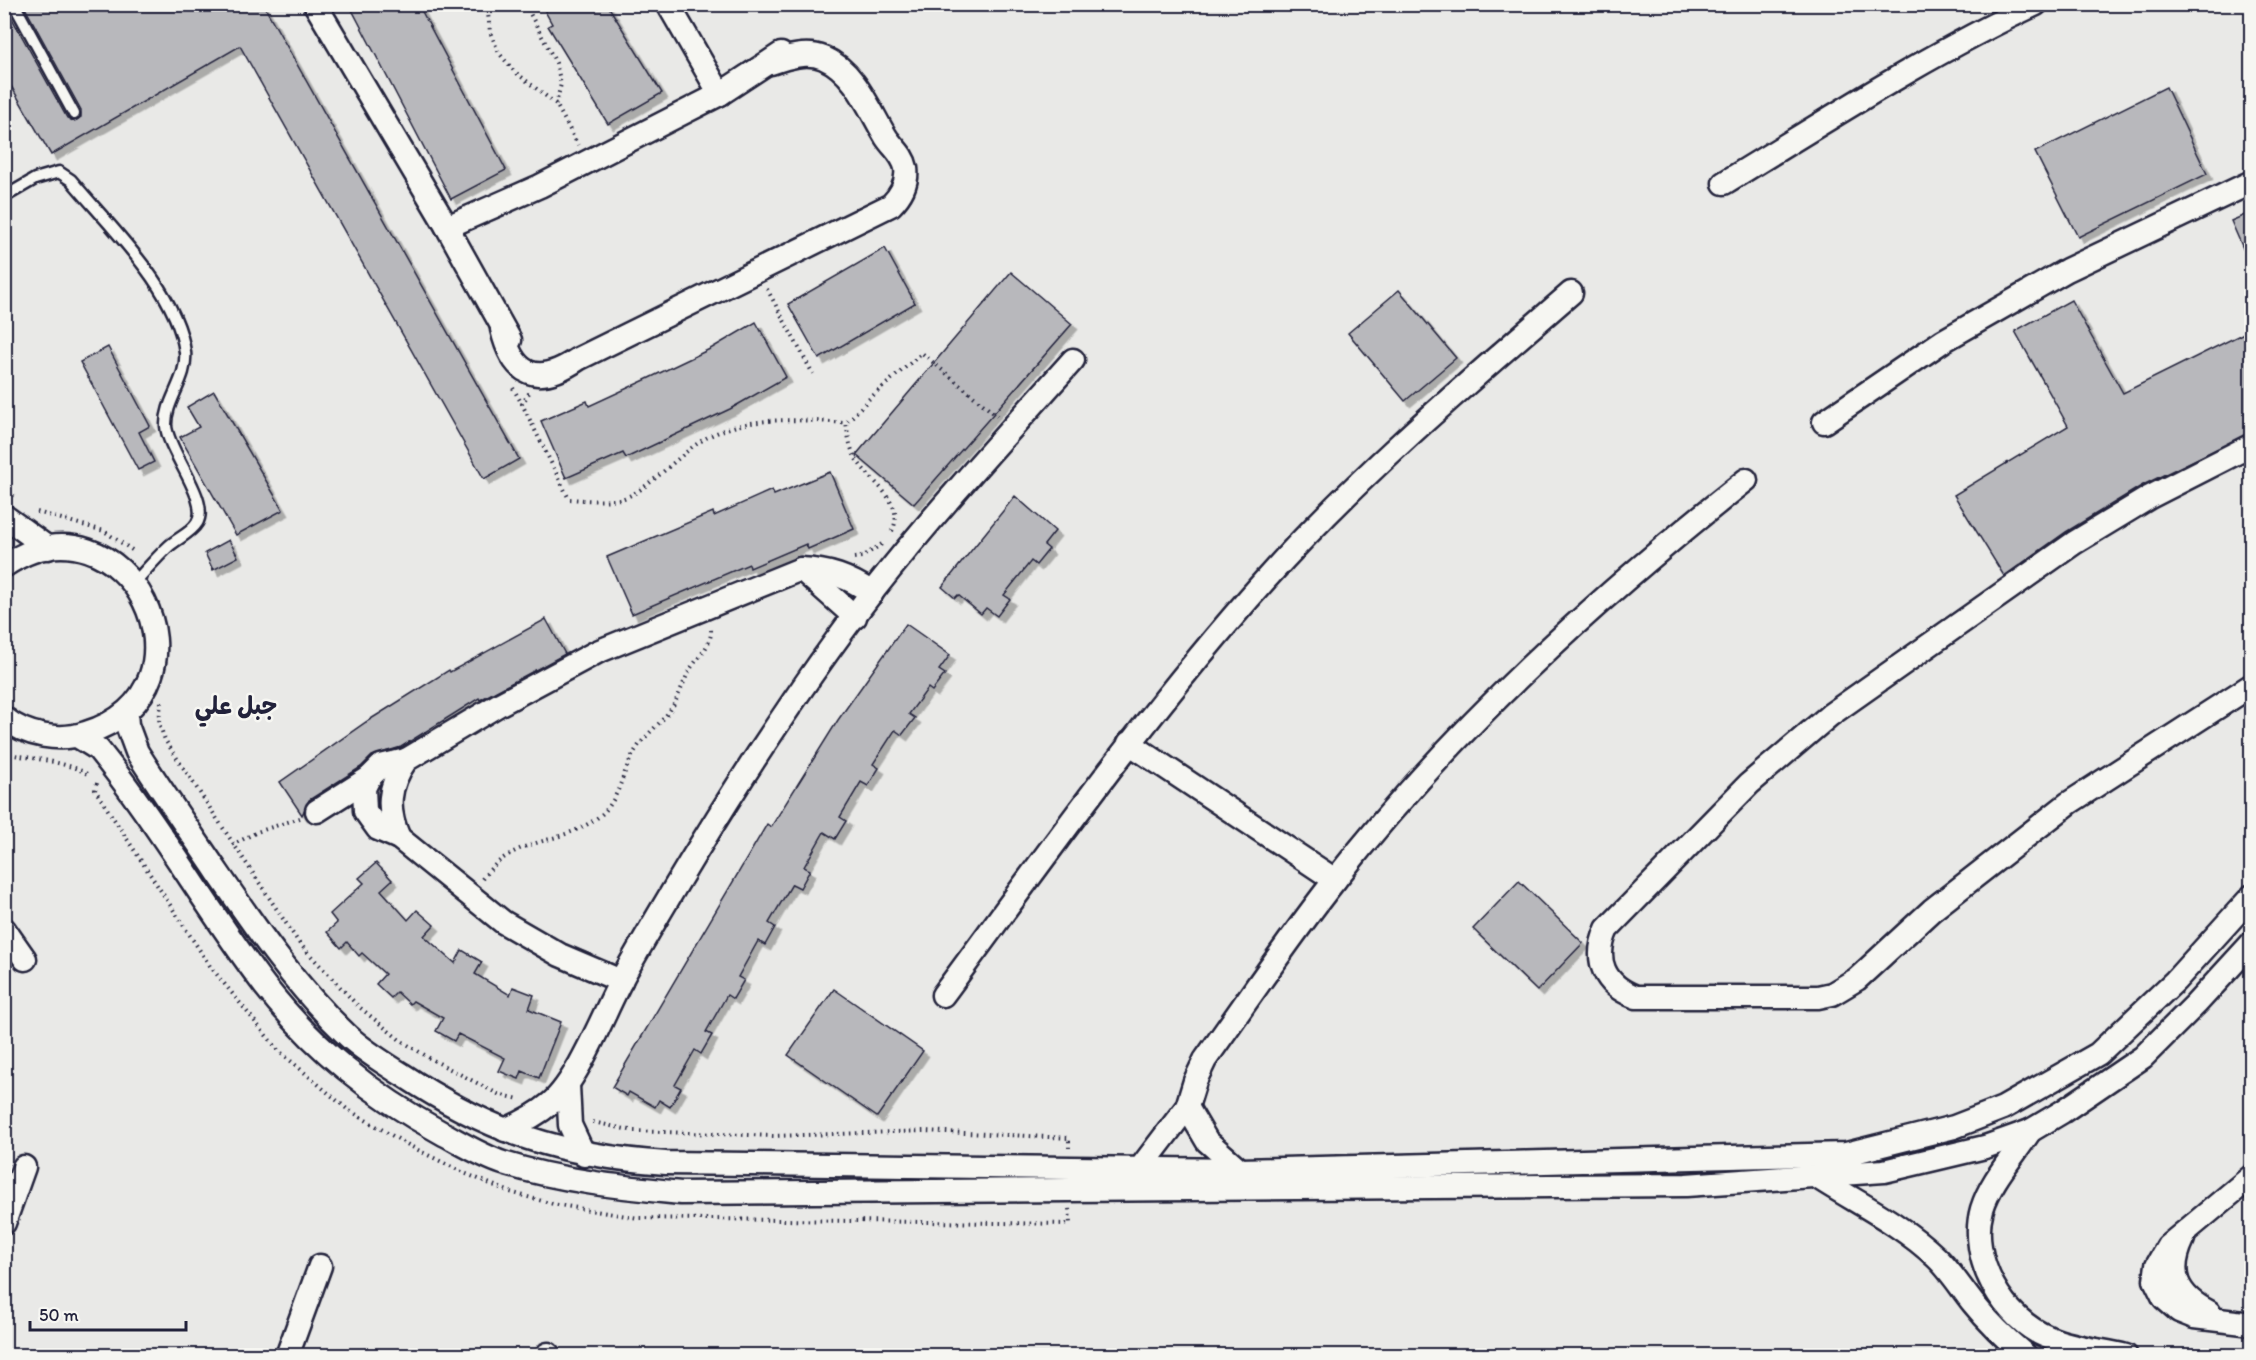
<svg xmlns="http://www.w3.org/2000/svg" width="2256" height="1360" font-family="Itim,'Playpen Sans Arabic',sans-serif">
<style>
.building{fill:#b8b8bc;stroke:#22223b;stroke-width:1.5;filter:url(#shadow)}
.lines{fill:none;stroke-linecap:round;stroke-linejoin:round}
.service-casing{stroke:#22223b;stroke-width:15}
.minor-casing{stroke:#22223b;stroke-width:27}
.path{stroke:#22223b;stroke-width:4;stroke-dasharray:1.5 4.5;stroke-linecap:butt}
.service{stroke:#f6f6f2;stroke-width:10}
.minor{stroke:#f6f6f2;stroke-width:22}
.labels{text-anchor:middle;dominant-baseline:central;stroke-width:5;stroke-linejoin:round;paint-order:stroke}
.district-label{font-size:24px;font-weight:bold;fill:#22223b;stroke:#f6f6f2}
</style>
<defs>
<filter id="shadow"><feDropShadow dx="5.5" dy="5.5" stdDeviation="0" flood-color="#0004"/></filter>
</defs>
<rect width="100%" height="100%" fill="#e9e9e7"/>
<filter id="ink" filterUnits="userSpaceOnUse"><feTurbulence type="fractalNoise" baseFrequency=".0167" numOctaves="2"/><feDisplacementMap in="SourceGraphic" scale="12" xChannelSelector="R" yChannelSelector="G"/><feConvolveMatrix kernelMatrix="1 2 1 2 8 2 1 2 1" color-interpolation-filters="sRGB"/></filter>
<g filter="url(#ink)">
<g class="building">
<polygon points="4,4 67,118 74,121 81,117 81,110 23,4 263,4 519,459 484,479 240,46 51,155 4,74"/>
<polygon points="349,4 418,4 506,170 451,199"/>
<polygon points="541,4 607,4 662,93 608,124 548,26 552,24"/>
<polygon points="2166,87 2207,174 2078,237 2035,152"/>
<polygon points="2252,212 2252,269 2231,221"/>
<polygon points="885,248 915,303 819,359 788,304"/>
<polygon points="1011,272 1072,324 914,504 856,455"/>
<polygon points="1399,290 1456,358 1405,401 1348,333"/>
<polygon points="2071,300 2123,393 2252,329 2252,432 2143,485 2066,532 2004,576 1954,495 2068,426 2015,331"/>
<polygon points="756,322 786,377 730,409 626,458 623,453 566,478 541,421 587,401 589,406 645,380 712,348"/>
<polygon points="108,347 150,426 139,432 154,462 138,470 80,362"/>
<polygon points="214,391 283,510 236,535 180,437 199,427 187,407"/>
<polygon points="830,472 854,529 808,549 806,544 750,568 749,564 632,614 607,557 713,512 714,516 772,490 774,495"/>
<polygon points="1015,496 1055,531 1044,545 1049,549 1036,565 1031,561 1004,595 1010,599 997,616 986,608 981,614 958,595 955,598 942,587"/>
<polygon points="229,540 238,557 213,570 205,553"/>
<polygon points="546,619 565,654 480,700 479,698 401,747 372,756 361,767 309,800 302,815 280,782 366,722 449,670 450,672"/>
<polygon points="906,624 950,655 939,670 945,674 932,691 928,688 909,714 915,718 902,735 895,730 873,764 879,768 868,786 861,782 840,817 846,821 835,839 824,832 804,867 810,870 800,888 792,884 769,923 775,927 765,945 758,941 738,977 744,980 733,999 727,995 706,1032 712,1035 701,1054 695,1050 675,1085 681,1088 670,1107 659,1100 655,1107 629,1092 627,1096 612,1087 767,824 771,827 838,720"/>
<polygon points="376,863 392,880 381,890 408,920 417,910 434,925 424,936 455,963 462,950 482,962 475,974 510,995 513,987 534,995 529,1009 561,1022 539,1078 522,1071 519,1079 499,1071 505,1058 458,1034 454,1041 436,1031 443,1018 413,1001 410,1004 397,992 391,998 376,984 385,974 362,953 359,956 347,942 341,948 327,932 337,923 330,914 364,883 359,878"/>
<polygon points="1519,881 1583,943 1537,991 1473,929"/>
<polygon points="834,989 923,1051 877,1117 788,1055"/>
</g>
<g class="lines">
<g class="service-casing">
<g id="service">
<polyline points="14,4 74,114"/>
<path d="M4,197l31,-18 24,-7 12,8c39,47 106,110 114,172 3,27 -20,48 -19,74 2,26 45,75 31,97 -6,10 -19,15 -28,23 -12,11 -23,24 -34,36"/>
</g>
</g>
<g class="minor-casing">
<g id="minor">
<polyline points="315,4 447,227 510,340"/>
<polyline points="668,4 720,94"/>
<path d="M1724,183c102,-62 203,-128 312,-179"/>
<polyline points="447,227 540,186 720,94 781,54"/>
<path d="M502,329c11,47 35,58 76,30l313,-154c10,-10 17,-22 15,-37 -3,-14 -13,-20 -20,-31 -16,-26 -31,-66 -62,-79 -18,-7 -36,-1 -53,5"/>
<polyline points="1824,422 1943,341 2067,270 2252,182"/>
<path d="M2252,445l-102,52 -76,46 -244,172 -81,69 -142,145c-14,31 -3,56 29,68h182l14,-3 25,-15 75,-69 137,-107 183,-118"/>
<polyline points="4,516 48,548"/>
<path d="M4,566c121,-84 225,122 82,167 -26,9 -60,3 -82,-15"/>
<polyline points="801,569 855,617"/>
<path d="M126,713l1,12 10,27c26,41 54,81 81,121 39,57 79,115 130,163 16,15 36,27 55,39 88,58 159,81 263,88l574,7 606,-16 108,-27 49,-19 95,-54 77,-73 77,-85"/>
<path d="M77,736l21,13 11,14c56,71 101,151 156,223 49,63 107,109 177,147 19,10 40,23 61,30 58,18 117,24 178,30l1005,-8 198,-14 101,-24 45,-16 32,-19 81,-55 53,-53 56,-61"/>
<polyline points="1129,743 1335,880"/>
<polyline points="406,760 381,766 369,778 364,788 365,811 378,829 399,838 503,922 560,955 621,981"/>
<polyline points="317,811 369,778"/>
<path d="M399,838c-13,-29 -11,-52 7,-78l94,-56 97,-52 204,-83c27,1 48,8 71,24"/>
<polyline points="4,929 25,959"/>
<path d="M943,995c105,-142 206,-285 323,-416 93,-104 199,-194 305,-286"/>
<polyline points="568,1085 570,1125 584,1155"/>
<polyline points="1187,1107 1207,1141 1240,1170"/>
<path d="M505,1130c16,-7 32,-15 46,-27 29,-25 54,-94 74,-130 75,-132 155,-261 248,-382 63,-80 132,-155 200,-231"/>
<path d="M2030,1131c-16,25 -39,49 -48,78 -14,49 21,111 68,129 23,10 52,12 76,18"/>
<path d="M1139,1170l48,-63 8,-26 10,-21c43,-60 84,-122 130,-180 118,-151 261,-281 411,-400"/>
<polyline points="2252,1176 2168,1246 2157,1265 2155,1280 2164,1298 2179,1311 2194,1317 2252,1324"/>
<path d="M1817,1177c40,26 83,46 119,80 14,13 25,31 37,46 16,20 34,37 53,53"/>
<polyline points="4,1223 24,1167"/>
<path d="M2183,1239c-16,34 -7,56 26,73"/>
<polyline points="287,1356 320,1266"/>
<polyline points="547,1356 548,1354"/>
</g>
</g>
<g class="path">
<polyline points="487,4 490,32 499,53 514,71 556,104 578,145"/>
<polyline points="525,4 556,63 561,84 556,104"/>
<polyline points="767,289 813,374"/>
<polyline points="513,388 522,404"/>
<path d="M529,393l-7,11 47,95c17,1 35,3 51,0 28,-6 61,-49 90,-63 42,-21 90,-16 136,-13"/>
<polyline points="4,488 14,496"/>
<polyline points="37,512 104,531 132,550"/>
<path d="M892,531c16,-30 -27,-52 -38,-76 -5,-10 -6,-22 -8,-32l23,-24 53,-46 75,63"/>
<polyline points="854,558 862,557 882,544"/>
<polyline points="161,702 159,723 165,740 299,943 358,1006 400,1040 431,1059 498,1094 519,1099"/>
<path d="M4,753c24,5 68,9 86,23"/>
<polyline points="97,783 95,790 210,966 278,1050 347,1109 410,1146 464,1173 510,1192 553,1204 638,1218 1070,1224 1069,1208"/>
<polyline points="232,845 257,832 300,818"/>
<path d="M482,879c34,-45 76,-32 115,-61 23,-16 24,-45 38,-67 9,-15 22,-24 33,-38 11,-14 14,-30 23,-45 8,-12 21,-23 20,-39"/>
<polyline points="593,1122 634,1131 774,1136 925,1131 1069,1138 1069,1148"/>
</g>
<use href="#service" class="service"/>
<use href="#minor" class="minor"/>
</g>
</g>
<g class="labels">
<g class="district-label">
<text x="236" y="705">جبل علي</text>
</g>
</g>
<rect width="2256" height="1360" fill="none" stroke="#f6f6f2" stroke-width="24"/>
<rect x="12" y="12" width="2232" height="1336" fill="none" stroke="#22223b" stroke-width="2" filter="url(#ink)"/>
<path d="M30 1321v9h156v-9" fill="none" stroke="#22223b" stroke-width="3"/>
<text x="39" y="1321" font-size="18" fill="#22223b" stroke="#f6f6f2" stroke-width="4.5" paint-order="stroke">50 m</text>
</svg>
